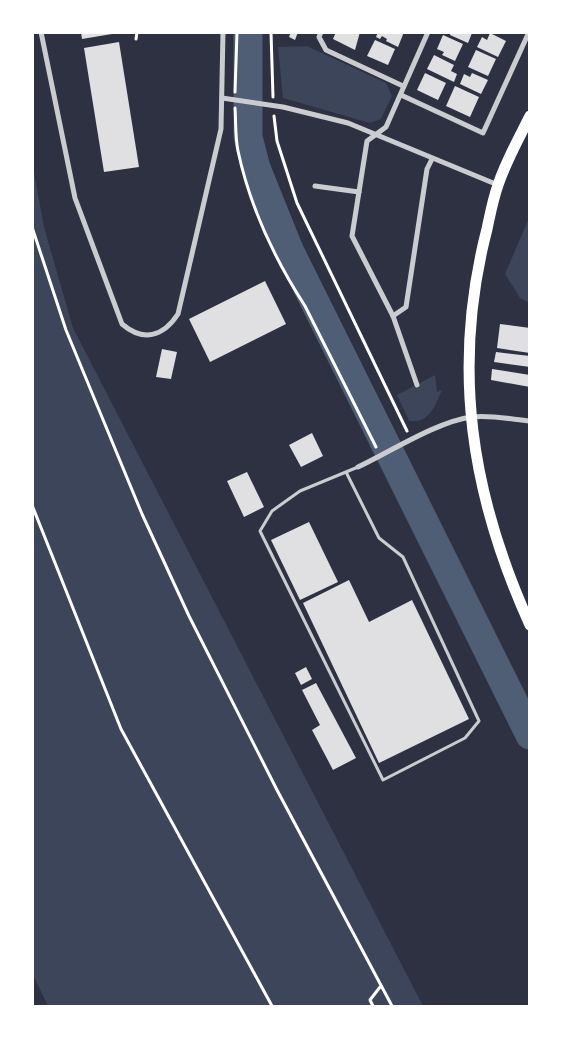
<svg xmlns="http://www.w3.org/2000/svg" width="562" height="1039" font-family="'Asap Condensed',sans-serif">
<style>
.green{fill:#3c4559}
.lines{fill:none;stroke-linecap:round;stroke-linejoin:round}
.river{stroke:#4f5d75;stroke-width:29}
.building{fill:#e0e0e3}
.path{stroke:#fff;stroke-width:3}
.service{stroke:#caccd0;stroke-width:3}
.minor{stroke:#caccd0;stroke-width:5}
.primary{stroke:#fff;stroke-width:11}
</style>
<rect width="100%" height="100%" fill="#2d3142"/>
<g class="green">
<polygon points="307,46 386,83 392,96 381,119 370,123 283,98 278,47"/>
<polygon points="32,161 44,227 73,328 423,1006 48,1006 32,973"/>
<polygon points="529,218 529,303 520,298 505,274"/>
<path d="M435,375l2,17 5,-2c-7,15 -12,34 -33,31l-12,-26z"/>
</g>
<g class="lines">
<polyline class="river" points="248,32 248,137 256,168 289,250 530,735"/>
</g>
<g class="building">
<polygon points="81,32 112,32 112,34 82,39"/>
<polygon points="291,32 298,32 295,40 289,37"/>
<polygon points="336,32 360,32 355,50 333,39"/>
<polygon points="378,32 404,32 398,47 386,41 387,39 382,36 380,39 376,37"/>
<polygon points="451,32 470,32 472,33 468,43 450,35"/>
<polygon points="490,33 506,41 498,57 477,47 482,37 487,40"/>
<polygon points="443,35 463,44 455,61 442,55 444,52 437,49"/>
<polygon points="375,40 395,49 388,65 367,56"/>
<polygon points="119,42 139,167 104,172 84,48"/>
<polygon points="476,50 496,59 488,76 468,67"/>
<polygon points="434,55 454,65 451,71 457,74 454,82 427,69"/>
<polygon points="425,73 446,83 438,100 417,90"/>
<polygon points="472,73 488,80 481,94 460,84 464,74 470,77"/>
<polygon points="455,86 479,97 470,117 446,106"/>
<polygon points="265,281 286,324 210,362 189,319"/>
<polygon points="500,324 530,328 530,353 497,348"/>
<polygon points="162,349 177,352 171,379 156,377"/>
<polygon points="496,352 530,356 530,367 494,362"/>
<polygon points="492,369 530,375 530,387 491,380"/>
<polygon points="312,433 323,456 301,467 289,445"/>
<polygon points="247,472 264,507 244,517 227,481"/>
<polygon points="309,522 338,582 300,600 271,540"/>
<polygon points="349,580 369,622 412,600 469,719 379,763 303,603"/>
<polygon points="306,667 312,679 301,685 295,673"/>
<polygon points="316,683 356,758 333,770 312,730 320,725 302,690"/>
</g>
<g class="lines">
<g class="path">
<polyline points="271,32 273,97"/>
<polyline points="136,39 137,32"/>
<polyline points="235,92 237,32"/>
<path d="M235,108c1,14 0,29 3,43 12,56 36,107 67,155l71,141"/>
<polyline points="274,116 277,141 297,203 407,431"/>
<polyline points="32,227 66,330 142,514 189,616 277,790 392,1006"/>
<polyline points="32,505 121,729 272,1006"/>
<polyline points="373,1006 370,1000 380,987"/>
</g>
<polyline class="service" points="346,472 379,538 403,557 479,721 465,738 383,780 260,531 272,511 300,491 358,467"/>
<g class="minor">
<path d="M41,32l34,166 47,126c21,18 41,13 56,-10l43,-185 2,-97"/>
<polyline points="321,32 319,37 326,50 403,86"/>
<polyline points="401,95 483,133 529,32"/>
<polyline points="222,98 283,107 348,123 498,185"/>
<polyline points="315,186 359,192"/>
<polyline points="393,316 406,307 427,169 432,159"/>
<polyline points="417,385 393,316 352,236 367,141 386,127 428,32"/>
<path d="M358,467c32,-15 80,-46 114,-50 19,-2 38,2 58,4"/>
</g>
<path class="primary" d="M530,116c-11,22 -24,45 -32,69 -5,14 -8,30 -11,44 -36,139 -16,266 43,396"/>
</g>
<rect width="562" height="1039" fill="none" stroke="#ffffff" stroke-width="68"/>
</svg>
